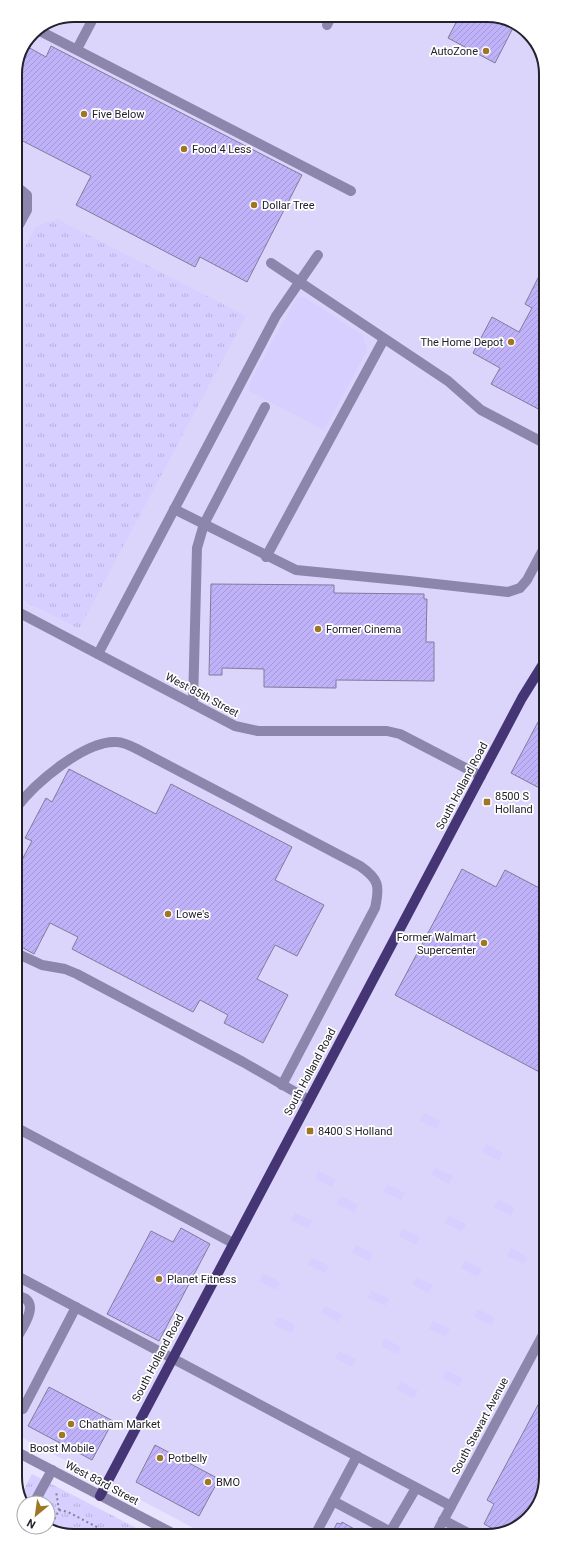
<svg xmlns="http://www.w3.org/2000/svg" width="561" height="1551" font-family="Roboto,sans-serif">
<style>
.built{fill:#dbd5fc}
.grass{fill:#d6cfff}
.park{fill:url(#park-tufts)}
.building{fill:url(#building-hatch);stroke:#807c99}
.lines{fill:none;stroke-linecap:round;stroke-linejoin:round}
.path{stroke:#848294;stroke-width:2;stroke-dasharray:2 3;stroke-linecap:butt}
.minor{stroke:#8c86ac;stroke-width:10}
.major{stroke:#453575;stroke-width:10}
.poi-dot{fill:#9e7724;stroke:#fff;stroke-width:1.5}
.labels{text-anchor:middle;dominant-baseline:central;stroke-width:3.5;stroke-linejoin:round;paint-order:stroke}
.poi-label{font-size:11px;fill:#23222d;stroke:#fff;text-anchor:start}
.street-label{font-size:11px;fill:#23222d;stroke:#fff}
.rim{fill:none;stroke:#23222d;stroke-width:2}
</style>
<defs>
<pattern id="park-tufts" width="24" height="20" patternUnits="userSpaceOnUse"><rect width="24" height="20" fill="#d6cfff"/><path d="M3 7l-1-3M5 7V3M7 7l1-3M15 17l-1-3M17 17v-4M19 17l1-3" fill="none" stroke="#b7b1db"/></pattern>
<pattern id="building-hatch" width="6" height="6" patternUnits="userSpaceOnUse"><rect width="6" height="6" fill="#bfb2f9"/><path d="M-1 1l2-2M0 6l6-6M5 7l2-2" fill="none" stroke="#a499d6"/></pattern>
</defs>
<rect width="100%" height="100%" fill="#e8e4fe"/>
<polygon class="built" points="74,15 491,15 523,27 544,58 546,1478 534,1513 503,1534 207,1535 17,1435 16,597 79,629 35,227 15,265 15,70 32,32"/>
<g class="grass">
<polygon points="302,296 363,335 367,351 324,430 249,391 251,380 297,297"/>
<polygon points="424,1113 441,1121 437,1129 420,1121"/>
<polygon points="486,1144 503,1153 499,1161 482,1152"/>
<polygon points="435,1168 453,1176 449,1184 432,1175"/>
<polygon points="319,1171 336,1180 332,1187 315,1179"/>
<polygon points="387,1184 405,1193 401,1200 384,1192"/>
<polygon points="341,1196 358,1205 354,1212 337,1204"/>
<polygon points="498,1199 515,1208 511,1216 494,1207"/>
<polygon points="295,1213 312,1221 308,1229 291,1220"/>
<polygon points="449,1216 466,1224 462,1232 445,1223"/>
<polygon points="403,1229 420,1237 416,1245 399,1236"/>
<polygon points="356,1245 373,1253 369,1261 352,1253"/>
<polygon points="511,1248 528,1257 524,1264 507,1256"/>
<polygon points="311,1257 329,1266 325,1273 308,1265"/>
<polygon points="465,1260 482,1269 478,1277 461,1268"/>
<polygon points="263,1273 280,1282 276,1290 259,1281"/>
<polygon points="416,1277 433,1285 429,1293 412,1284"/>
<polygon points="371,1290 389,1299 385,1306 368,1298"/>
<polygon points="325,1306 342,1314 338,1322 321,1313"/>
<polygon points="478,1309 495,1318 491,1325 474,1317"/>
<polygon points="278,1317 295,1325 292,1333 274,1325"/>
<polygon points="433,1321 450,1329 446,1337 429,1329"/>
<polygon points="384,1338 401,1347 398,1354 381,1346"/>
<polygon points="339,1351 356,1359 352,1367 335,1358"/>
<polygon points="446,1370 463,1379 459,1386 442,1378"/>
<polygon points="401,1382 418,1391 414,1398 397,1390"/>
</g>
<g class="park">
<polygon points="57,219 246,316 79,629 16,597 15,265 35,227"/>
<polygon points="32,1474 150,1535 70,1536 46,1527 48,1527 48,1503 24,1503 20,1497"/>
</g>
<g class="building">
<polygon points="460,15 491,15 515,24 495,63 448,38"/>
<polygon points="26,46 46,57 51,46 302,175 247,282 200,257 195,267 76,205 91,176 15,137 15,70"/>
<polygon points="544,266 544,412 491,384 500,368 473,353 492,317 519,332 532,308 525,304"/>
<polygon points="211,584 334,585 334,593 424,594 424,599 427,599 426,642 434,642 434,681 336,680 336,688 264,687 264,669 222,668 222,675 209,675"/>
<polygon points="538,722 545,725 545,791 511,773"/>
<polygon points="69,769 156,814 171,784 292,847 275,880 324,905 297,956 275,945 257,979 288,995 263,1043 224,1023 228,1015 200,1000 193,1012 72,949 78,937 50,923 34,954 16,944 16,871 32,841 25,838 46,798 52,802"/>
<polygon points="462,869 496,887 505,870 545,891 545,1075 395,995"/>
<polygon points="181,1228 210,1244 159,1341 107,1314 151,1231 173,1242"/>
<polygon points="49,1387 113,1421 92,1460 28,1426"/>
<polygon points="546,1390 546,1478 534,1513 503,1534 484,1524 494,1504 487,1500"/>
<polygon points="155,1445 219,1479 199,1516 136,1482"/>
<polygon points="342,1522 365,1535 331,1535 337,1523 341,1524"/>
</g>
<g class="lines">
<g class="path">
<polyline points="59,1510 68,1512 114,1536"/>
<polyline points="50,1528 59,1510 56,1491"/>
</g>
<g class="minor">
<polyline points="327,25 332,15"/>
<polyline points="38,30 351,191"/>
<polyline points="77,49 95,15"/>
<polyline points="15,185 27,195 27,210 15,232"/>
<polyline points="271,263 448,381 481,410 544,443"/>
<polyline points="174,509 296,570 409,581 508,592 520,588 527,580 545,546"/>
<polyline points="266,557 384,339"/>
<polyline points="16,611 235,726 258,731 387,731 400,734 481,776"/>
<polyline points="98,654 276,316 318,255"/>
<polyline points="193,704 197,548 204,524 265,407"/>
<path d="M16,808c19,-25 69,-68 101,-66 6,0 14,4 20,7l223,117c19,13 20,20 15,42l-93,177"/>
<polyline points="16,953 42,965 65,969 77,974 243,1062 309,1100"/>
<polyline points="17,1128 233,1243"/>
<polyline points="17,1276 451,1506"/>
<path d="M17,1295c2,1 6,2 9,4 11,9 -4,29 -9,39"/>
<polyline points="17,1406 23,1409 76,1307"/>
<polyline points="17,1452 176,1535"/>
<polyline points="333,1501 391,1532"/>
<polyline points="34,1503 52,1470"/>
<polyline points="443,1520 470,1534"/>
<polyline points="389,1534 416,1488"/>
<polyline points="436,1534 546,1329"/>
<polyline points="315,1535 357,1456"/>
</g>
<polyline class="major" points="100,1496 522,698 545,661"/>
</g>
<g class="poi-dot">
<circle cx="486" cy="51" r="4"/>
<circle cx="84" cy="114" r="4"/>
<circle cx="184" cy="149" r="4"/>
<circle cx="254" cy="205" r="4"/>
<circle cx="511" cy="342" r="4"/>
<circle cx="318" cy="629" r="4"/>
<rect x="483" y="798" width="8" height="8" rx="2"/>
<circle cx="168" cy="914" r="4"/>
<circle cx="484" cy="943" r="4"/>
<rect x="306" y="1127" width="8" height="8" rx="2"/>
<circle cx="159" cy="1279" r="4"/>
<circle cx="71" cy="1424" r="4"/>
<circle cx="62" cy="1435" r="4"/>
<circle cx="160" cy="1458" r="4"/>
<circle cx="208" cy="1482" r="4"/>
</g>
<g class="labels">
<g class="poi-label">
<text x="478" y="51" text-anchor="end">AutoZone</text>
<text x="92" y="114">Five Below</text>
<text x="192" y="149">Food 4 Less</text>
<text x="262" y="205">Dollar Tree</text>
<text x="503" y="342" text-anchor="end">The Home Depot</text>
<text x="326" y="629">Former Cinema</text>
<text x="495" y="796">8500 S<tspan x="495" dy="13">Holland</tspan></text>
<text x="176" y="914">Lowe's</text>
<text x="476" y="937" text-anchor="end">Former Walmart<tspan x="476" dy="13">Supercenter</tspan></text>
<text x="318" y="1131">8400 S Holland</text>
<text x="167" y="1279">Planet Fitness</text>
<text x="79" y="1424">Chatham Market</text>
<text x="62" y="1448" text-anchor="middle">Boost Mobile</text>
<text x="168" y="1458">Potbelly</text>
<text x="216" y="1482">BMO</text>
</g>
<g class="street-label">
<text transform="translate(202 695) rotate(28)">West 85th Street</text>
<text transform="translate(462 786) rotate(-62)">South Holland Road</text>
<text transform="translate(310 1072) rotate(-62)">South Holland Road</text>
<text transform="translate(158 1358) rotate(-62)">South Holland Road</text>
<text transform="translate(480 1426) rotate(-62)">South Stewart Avenue</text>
<text transform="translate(102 1483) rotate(28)">West 83rd Street</text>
</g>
</g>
<path d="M0 0H561V1551H0ZM74 22H487A52 52 0 0 1 539 74V1477A52 52 0 0 1 487 1529H74A52 52 0 0 1 22 1477V74A52 52 0 0 1 74 22Z" fill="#fff" fill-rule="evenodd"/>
<path class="rim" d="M74 22H487A52 52 0 0 1 539 74V1477A52 52 0 0 1 487 1529H74A52 52 0 0 1 22 1477V74A52 52 0 0 1 74 22Z"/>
<g transform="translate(36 1515) rotate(209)"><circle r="19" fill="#ffffff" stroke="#a7a7ab"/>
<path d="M0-3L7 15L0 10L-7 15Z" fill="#9e7724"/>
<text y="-6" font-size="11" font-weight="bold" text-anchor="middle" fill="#23222d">N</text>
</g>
</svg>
